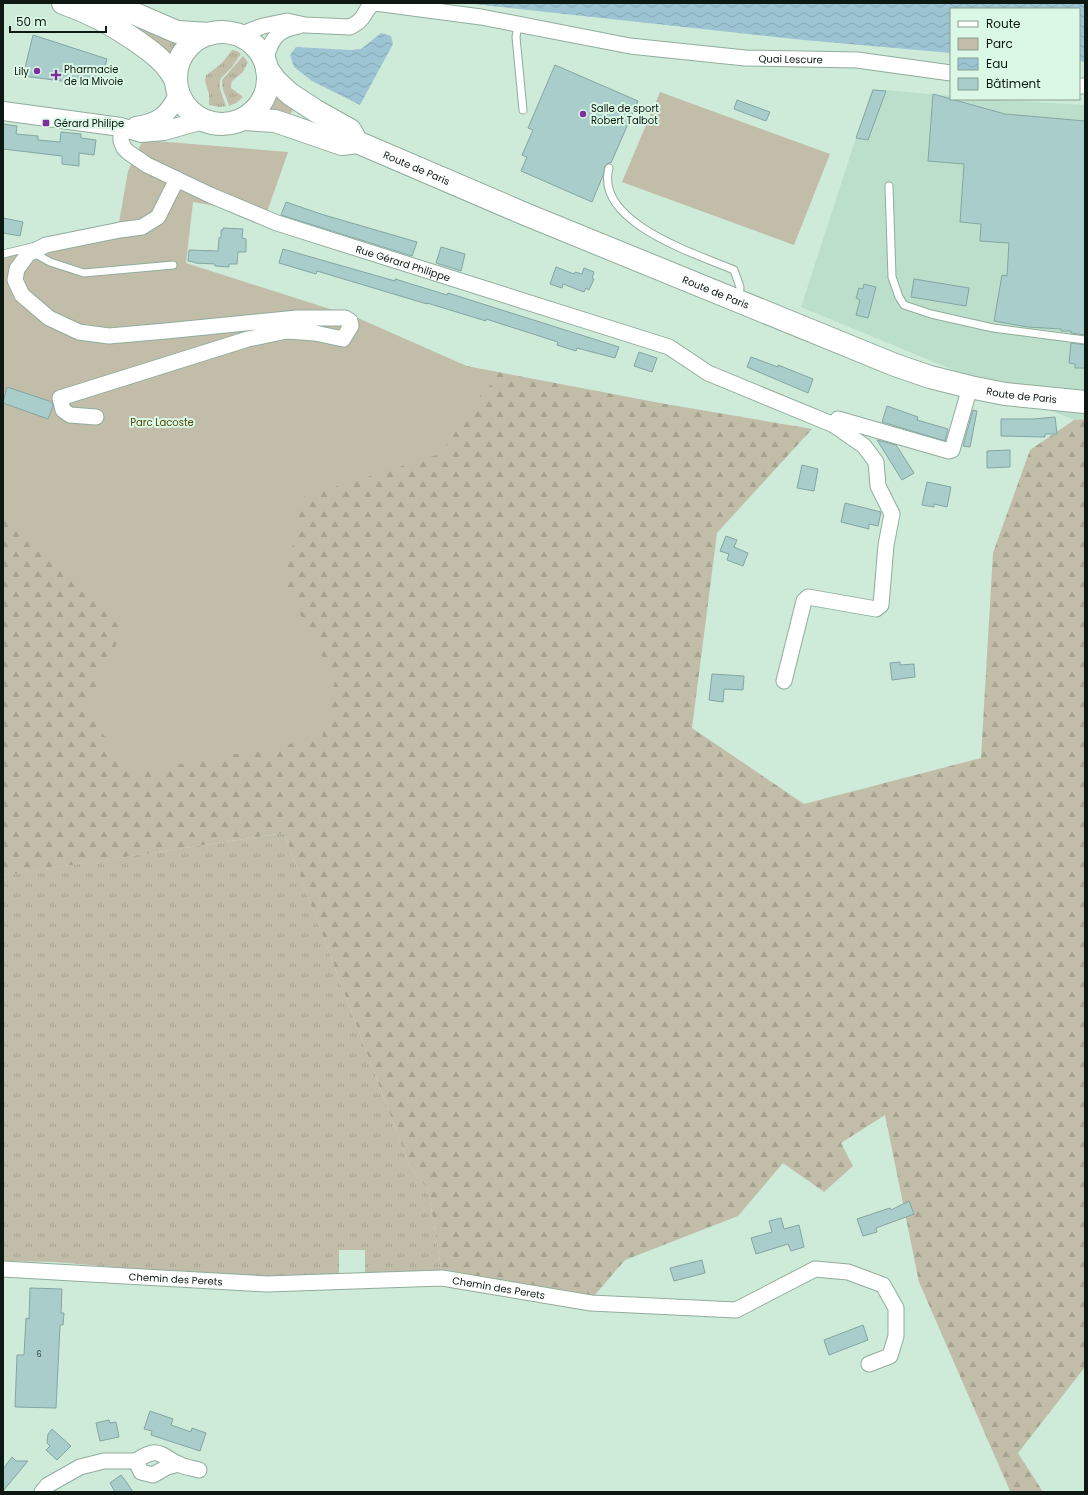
<svg xmlns="http://www.w3.org/2000/svg" width="1088" height="1495" font-family="Poppins,sans-serif">
<style>
.built{fill:#bbdfca}
.grass{fill:url(#grass-tufts)}
.forest{fill:url(#forest-firs)}
.park{fill:#c1bda8}
.water{fill:url(#water-waves)}
.building{fill:#a9cdca;stroke:#83a6a3}
.lines{fill:none;stroke-linecap:round;stroke-linejoin:round}
.service-casing{stroke:#91ac9c;stroke-width:9}
.minor-casing{stroke:#91ac9c;stroke-width:17}
.tertiary-casing{stroke:#91ac9c;stroke-width:20}
.primary-casing{stroke:#91ac9c;stroke-width:24}
.service{stroke:#fff;stroke-width:7}
.minor{stroke:#fff;stroke-width:15}
.tertiary{stroke:#fff;stroke-width:18}
.primary{stroke:#fff;stroke-width:22}
.poi-dot{fill:#812e9d;stroke:#dbf8e6;stroke-width:1.5}
.labels{text-anchor:middle;dominant-baseline:central;stroke-width:4;stroke-linejoin:round;paint-order:stroke}
.number-label{font-size:8px;fill:#344540}
.street-label{font-size:10px;fill:#0d1812;stroke:#dbf8e6}
.poi-label{font-size:10px;fill:#0d1812;stroke:#dbf8e6;text-anchor:start}
.park-label{font-size:10px;fill:#55480b;stroke:#dbf8e6}
</style>
<defs>
<pattern id="grass-tufts" width="24" height="20" patternUnits="userSpaceOnUse"><rect width="24" height="20" fill="#c1bda8"/><path d="M3 7l-1-3M5 7V3M7 7l1-3M15 17l-1-3M17 17v-4M19 17l1-3" fill="none" stroke="#a5a290"/></pattern>
<pattern id="forest-firs" width="22" height="20" patternUnits="userSpaceOnUse"><rect width="22" height="20" fill="#c1bda8"/><path d="M5 1l3.5 6h-7zM16 11l3.5 6h-7z" fill="#a5a290"/></pattern>
<pattern id="water-waves" width="16" height="10" patternUnits="userSpaceOnUse"><rect width="16" height="10" fill="#9cc4d2"/><path d="M0 5q4-4 8 0t8 0" fill="none" stroke="#85a8b3"/></pattern>
</defs>
<rect width="100%" height="100%" fill="#ceead9"/>
<polygon class="built" points="872,89 951,96 951,99 980,99 1085,105 1085,419 1074,420 801,307"/>
<g class="grass">
<polygon points="117,13 177,43 170,56"/>
<polygon points="232,50 237,51 241,54 232,67 221,78 220,81 220,89 226,106 219,107 209,105 209,94 205,81 206,75 208,74 222,63"/>
<path d="M243,56l5,6 -5,10 -11,9 -1,5v2l12,9 -7,6 -7,3c-2,-9 -8,-16 -7,-26z"/>
<polygon points="275,90 295,105 288,119 263,114 269,107"/>
<polygon points="284,833 410,1167 428,1189 443,1279 365,1277 365,1250 339,1250 339,1278 260,1279 54,1262 3,1261 3,875"/>
</g>
<polygon class="forest" points="237,322 660,403 812,429 717,533 692,728 804,804 981,758 993,553 1030,450 1074,420 1085,419 1085,1367 1018,1453 1043,1492 1010,1491 919,1282 885,1115 841,1143 853,1166 824,1192 783,1163 738,1216 625,1260 587,1304 443,1279 428,1189 410,1167 284,833 5,875 3,874 3,418"/>
<g class="park">
<polygon points="660,92 830,154 794,245 622,182"/>
<polygon points="143,140 288,152 266,215 193,202 186,263 358,318 496,379 472,405 446,445 440,440 453,450 303,497 284,584 335,681 322,738 132,773 85,710 123,630 3,507 3,259 12,255 117,234 128,171"/>
</g>
<g class="water">
<polygon points="465,3 1085,3 1085,62 1079,61 1079,9 951,9 951,53 804,40"/>
<polygon points="381,33 391,36 393,44 360,105 312,81 294,67 290,55 296,47 351,50 361,49"/>
</g>
<g class="building">
<polygon points="33,35 107,59 100,86 23,76"/>
<polygon points="555,65 638,101 611,163 609,163 605,166 604,173 592,202 521,171 527,157 522,155 533,130 528,128"/>
<polygon points="873,90 886,91 868,140 856,138"/>
<polygon points="933,94 1005,114 1085,121 1085,335 1071,333 1071,331 1061,331 1061,329 1028,327 994,321 1002,275 1007,276 1009,243 980,241 981,224 960,222 964,164 928,161"/>
<polygon points="737,100 770,112 766,121 734,109"/>
<polygon points="3,124 17,126 16,134 38,136 38,140 60,142 61,132 81,134 81,138 96,140 94,155 79,153 79,166 62,164 62,156 3,149"/>
<polygon points="286,202 324,215 417,242 412,256 281,215"/>
<polygon points="3,218 23,222 20,236 3,233"/>
<polygon points="223,228 243,229 242,238 246,239 246,252 238,252 237,264 229,264 229,267 215,266 215,264 195,263 194,262 188,261 189,250 218,251 219,238 221,237 221,230 223,230"/>
<polygon points="441,247 465,254 461,271 436,263"/>
<polygon points="283,249 395,281 395,279 447,295 448,293 619,347 615,358 577,348 576,351 557,345 558,342 486,319 486,321 427,303 427,304 317,271 316,274 279,263"/>
<polygon points="556,267 574,274 575,272 582,274 584,268 594,272 592,278 594,279 589,290 586,288 584,292 563,284 562,288 550,284"/>
<polygon points="914,279 969,288 966,306 911,297"/>
<polygon points="864,284 876,287 868,318 856,315 860,300 856,298 859,288 863,289"/>
<polygon points="1071,343 1085,345 1085,368 1075,368 1075,364 1069,363"/>
<polygon points="639,352 657,358 652,372 634,366"/>
<polygon points="751,357 778,367 778,365 813,379 808,393 747,367"/>
<polygon points="7,387 52,402 53,406 48,419 3,403"/>
<polygon points="887,406 918,417 917,420 948,429 945,441 882,422"/>
<polygon points="973,410 977,411 970,447 963,446"/>
<polygon points="1055,417 1057,434 1045,434 1045,437 1001,436 1001,419 1033,419"/>
<polygon points="877,440 896,445 914,473 902,480"/>
<polygon points="1010,450 1010,467 987,468 987,451"/>
<polygon points="802,465 818,469 814,491 797,488"/>
<polygon points="927,482 951,487 947,507 934,504 934,507 922,505"/>
<polygon points="845,503 881,512 878,526 869,524 869,529 841,522"/>
<polygon points="726,536 737,540 734,547 748,553 743,566 727,560 729,554 720,551"/>
<polygon points="900,662 900,665 914,664 915,677 892,680 890,663"/>
<polygon points="712,674 744,676 743,690 724,689 723,702 709,700"/>
<polygon points="909,1201 914,1214 876,1228 877,1232 863,1236 857,1219 890,1208 891,1210"/>
<polygon points="781,1218 784,1229 799,1225 804,1247 791,1251 788,1244 756,1254 751,1238 772,1232 769,1221"/>
<polygon points="702,1260 705,1273 674,1281 670,1268"/>
<polygon points="30,1288 62,1289 61,1313 64,1313 63,1325 60,1325 56,1408 15,1407 17,1355 24,1355 26,1318 29,1319"/>
<polygon points="863,1325 868,1340 829,1355 824,1340"/>
<polygon points="150,1411 173,1419 171,1425 191,1432 192,1428 206,1433 200,1451 151,1435 152,1431 144,1429"/>
<polygon points="109,1420 110,1423 116,1422 119,1437 100,1441 96,1423"/>
<polygon points="52,1429 71,1446 57,1460 46,1450 50,1446 47,1443 48,1434"/>
<polygon points="12,1457 16,1461 28,1461 3,1491 3,1469"/>
<polygon points="121,1475 127,1483 133,1492 115,1492 110,1483"/>
</g>
<g class="lines">
<g class="service-casing">
<g id="service">
<polyline points="518,25 516,37 523,110"/>
<path d="M609,168c-15,55 88,86 125,102l6,17 -1,12"/>
<polyline points="889,186 892,277 899,297 904,305 931,314 993,328 1085,340"/>
<polyline points="32,252 50,262 84,273 173,265"/>
<polyline points="3,254 32,247"/>
</g>
</g>
<g class="minor-casing">
<g id="minor">
<path id="s1" d="M239,35l24,-9 24,-5 18,4 45,2c4,-2 9,-5 12,-9 5,-6 5,-12 13,-15l106,14 149,29 115,12 112,2 94,13"/>
<path d="M265,63c5,-22 11,-34 34,-37"/>
<polyline points="1079,86 1085,86"/>
<path id="s2" d="M121,127v14l3,7 4,4 19,13 63,30 67,28 392,124 39,26 126,52"/>
<polyline points="96,417 70,415 63,410 60,398 248,339 287,331 315,333 343,339 351,326 350,321 345,318 297,318 166,331 109,336 79,332 49,318 22,295 15,280 17,269 28,254 46,245 120,230 142,227 158,217 177,179"/>
<polyline points="784,681 804,601 808,597 876,609 881,605 886,545 892,514 878,486 876,462 864,446 834,425 838,419 949,451 952,450 970,387"/>
<path id="s3" d="M3,1269l264,15 175,-6 149,25 145,7 79,-41 33,3 35,13 13,23v28l-6,20 -21,8"/>
<path d="M136,1461c21,-15 23,-7 42,3 6,3 14,4 21,6"/>
<polyline points="136,1461 141,1472 153,1475 167,1467 179,1464"/>
<polyline points="42,1492 48,1485 80,1467 104,1461 136,1461"/>
</g>
</g>
<g class="tertiary-casing">
<g id="tertiary">
<polyline points="3,111 121,127 141,133 164,131 203,120"/>
<path d="M136,126c22,-3 33,-11 42,-32"/>
</g>
</g>
<g class="primary-casing">
<g id="primary">
<path d="M63,3c26,9 49,21 72,37 17,12 32,22 41,41"/>
<polyline points="103,3 126,10 177,32 210,34"/>
<circle cx="222" cy="78" r="46"/>
<polyline points="267,69 276,81 290,94 316,111 350,130 357,142"/>
<path id="s4" d="M243,119l32,2 67,23 15,-2 168,72 370,151 35,12 40,10 35,7 80,8"/>
</g>
</g>
<use href="#service" class="service"/>
<use href="#minor" class="minor"/>
<use href="#tertiary" class="tertiary"/>
<use href="#primary" class="primary"/>
</g>
<g class="poi-dot">
<circle cx="37" cy="71" r="4"/>
<path d="M54 69h4v4h4v4h-4v4h-4v-4h-4v-4h4z"/>
<circle cx="583" cy="114" r="4"/>
<rect x="42" y="119" width="8" height="8" rx="2"/>
</g>
<g class="labels">
<g class="number-label">
<text x="39" y="1354">6</text>
</g>
<g class="street-label">
<text stroke="none"><textPath href="#s1" startOffset="569">Quai Lescure</textPath></text>
<text stroke="none"><textPath href="#s4" startOffset="183">Route de Paris</textPath></text>
<text stroke="none"><textPath href="#s2" startOffset="325">Rue Gérard Philippe</textPath></text>
<text stroke="none"><textPath href="#s4" startOffset="507">Route de Paris</textPath></text>
<text stroke="none"><textPath href="#s4" startOffset="831">Route de Paris</textPath></text>
<text stroke="none"><textPath href="#s3" startOffset="173">Chemin des Perets</textPath></text>
<text stroke="none"><textPath href="#s3" startOffset="497">Chemin des Perets</textPath></text>
</g>
<g class="poi-label">
<text x="64" y="69">Pharmacie<tspan x="64" dy="12">de la Mivoie</tspan></text>
<text x="29" y="71" text-anchor="end">Lily</text>
<text x="591" y="108">Salle de sport<tspan x="591" dy="12">Robert Talbot</tspan></text>
<text x="54" y="123">Gérard Philipe</text>
</g>
<g class="park-label">
<text x="162" y="422">Parc Lacoste</text>
</g>
</g>
<rect width="1088" height="1495" fill="none" stroke="#0d1812" stroke-width="8"/>
<rect x="950" y="8" width="130" height="92" fill="#dbf8e6" stroke="#899e91"/>
<rect x="958" y="21" width="20" height="6" fill="#ffffff" stroke="#899e91"/>
<text x="986" y="28" font-size="12" fill="#0d1812">Route</text>
<rect x="958" y="38" width="20" height="12" fill="#c1bda8" stroke="#899e91"/>
<text x="986" y="48" font-size="12" fill="#0d1812">Parc</text>
<rect x="958" y="58" width="20" height="12" fill="url(#water-waves)" stroke="#899e91"/>
<text x="986" y="68" font-size="12" fill="#0d1812">Eau</text>
<rect x="958" y="78" width="20" height="12" fill="#a9cdca" stroke="#899e91"/>
<text x="986" y="88" font-size="12" fill="#0d1812">Bâtiment</text>
<path d="M10 26v6h96v-6" fill="none" stroke="#0d1812" stroke-width="2"/>
<text x="16" y="26" font-size="12" fill="#0d1812" stroke="#dbf8e6" stroke-width="3" paint-order="stroke">50 m</text>
</svg>
